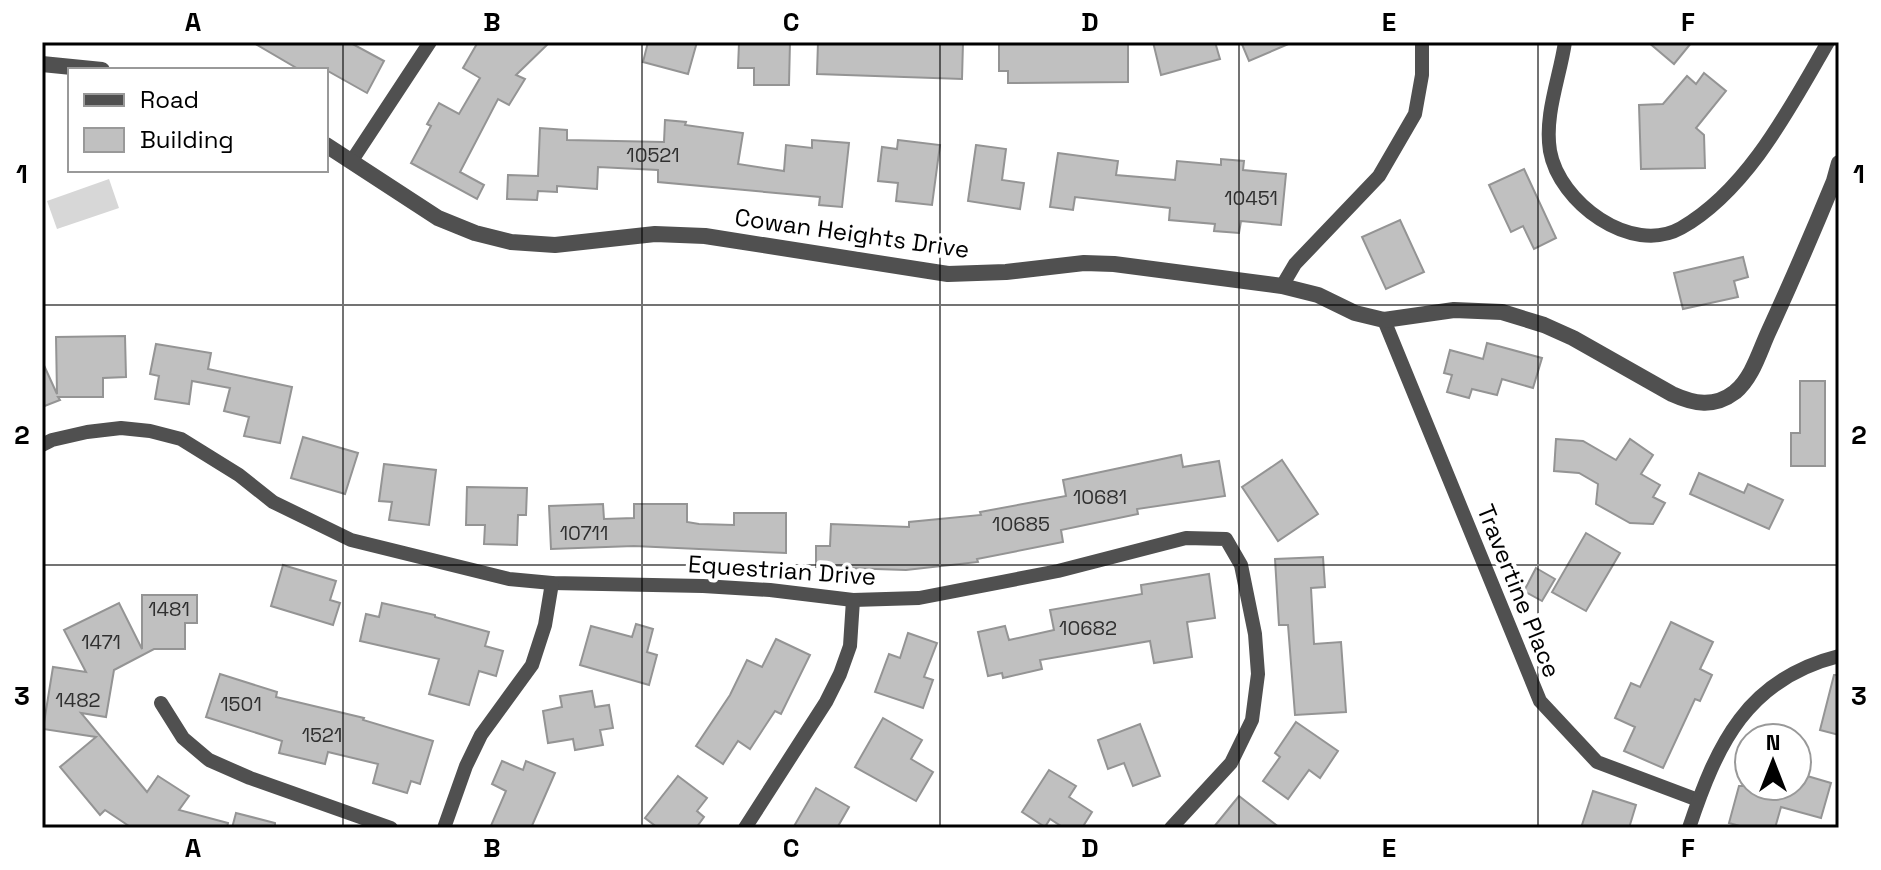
<svg xmlns="http://www.w3.org/2000/svg" width="1881" height="870" font-family="'Space Grotesk',sans-serif">
<style>
.green{fill:#d7d7d7}
.building{fill:#c0c0c0;stroke:#949494;stroke-width:2}
.lines{fill:none;stroke-linecap:round;stroke-linejoin:round}
.minor{stroke:#505050;stroke-width:14}
.tertiary{stroke:#505050;stroke-width:16}
.grid{fill:none;stroke:#000;stroke-width:2;stroke-opacity:0.55}
.labels{text-anchor:middle;dominant-baseline:central;stroke-width:8;stroke-linejoin:round;paint-order:stroke}
.number-label{font-size:20px;fill:#303030}
.street-label{font-size:24px;fill:#000;stroke:#fff}
.neatline{fill:none;stroke:#000;stroke-width:3}
.grid-label{font-size:26px;text-anchor:middle;font-weight:bold;fill:#000}
</style>
<rect width="100%" height="100%" fill="#fff"/>
<polygon class="green" points="109,179 119,208 57,229 47,201"/>
<g class="building">
<polygon points="252,42 349,42 384,61 367,93 326,70 300,70"/>
<polygon points="478,42 550,42 516,75 525,79 509,105 498,99 460,172 484,185 477,199 411,163 431,126 427,124 439,103 459,114 480,78 463,68"/>
<polygon points="648,42 697,42 688,74 643,62"/>
<polygon points="790,42 789,85 754,85 754,68 738,68 739,43"/>
<polygon points="818,42 963,42 962,79 817,74"/>
<polygon points="999,42 1128,42 1128,82 1008,83 1008,71 999,71"/>
<polygon points="1153,42 1215,42 1220,59 1161,75"/>
<polygon points="1241,42 1293,42 1249,61"/>
<polygon points="1648,42 1692,42 1674,64"/>
<polygon points="1704,73 1726,91 1696,128 1704,135 1705,168 1641,169 1639,105 1663,104 1687,76 1696,84"/>
<polygon points="665,120 686,122 685,125 743,133 738,164 784,171 786,145 812,148 812,140 849,143 842,207 819,205 820,197 658,182 658,170 598,167 597,189 557,186 557,192 538,191 537,200 507,199 508,175 538,176 540,128 567,130 567,140 664,142"/>
<polygon points="898,140 940,145 932,205 896,201 898,183 878,181 882,147 897,149"/>
<polygon points="976,145 1006,149 1002,180 1024,183 1020,209 968,201"/>
<polygon points="1058,153 1118,161 1116,175 1175,180 1177,161 1221,165 1221,159 1244,161 1243,170 1286,174 1281,225 1241,221 1239,233 1214,231 1215,224 1169,220 1170,208 1075,197 1073,210 1050,207"/>
<polygon points="1524,169 1556,238 1534,249 1523,226 1511,232 1489,185"/>
<polygon points="1400,220 1424,272 1386,289 1362,237"/>
<polygon points="1743,257 1748,277 1734,281 1738,297 1683,309 1674,273"/>
<polygon points="125,336 126,377 103,378 103,397 58,397 60,400 42,407 42,361 57,394 56,337"/>
<polygon points="1487,343 1542,358 1533,388 1502,379 1497,395 1472,389 1469,398 1447,392 1452,375 1444,373 1450,350 1483,359"/>
<polygon points="156,344 211,353 208,369 292,387 280,443 244,436 249,417 224,411 230,388 192,381 189,404 155,399 159,376 150,374"/>
<polygon points="1800,381 1825,381 1825,466 1791,466 1791,433 1800,433"/>
<polygon points="303,437 358,453 345,494 291,478"/>
<polygon points="1556,439 1583,441 1616,460 1630,439 1653,455 1641,474 1660,485 1653,497 1665,503 1653,524 1630,523 1596,504 1598,484 1579,473 1554,471"/>
<polygon points="1181,455 1183,467 1219,461 1225,496 1137,509 1138,514 1061,530 1063,542 977,559 978,562 906,570 816,567 816,546 830,546 831,524 909,527 909,522 981,515 980,512 1066,496 1063,480"/>
<polygon points="1282,460 1318,514 1278,541 1242,487"/>
<polygon points="384,464 436,470 429,525 389,520 392,502 379,501"/>
<polygon points="1699,473 1744,493 1748,484 1783,500 1769,529 1690,494"/>
<polygon points="467,487 527,488 526,515 518,515 517,545 484,544 485,525 466,525"/>
<polygon points="603,504 604,519 634,518 634,504 687,504 687,522 699,524 734,525 734,513 786,513 786,553 634,546 551,549 549,506"/>
<polygon points="1586,533 1620,553 1586,611 1552,592"/>
<polygon points="1323,557 1325,587 1311,588 1314,644 1341,642 1346,712 1295,715 1288,625 1279,625 1275,559"/>
<polygon points="283,565 336,581 330,600 340,603 333,625 271,606"/>
<polygon points="1536,568 1555,579 1542,601 1524,591"/>
<polygon points="1209,574 1215,618 1187,622 1192,657 1154,663 1150,641 1040,660 1042,669 1003,678 1002,673 988,676 978,632 1005,626 1009,640 1054,630 1050,610 1142,594 1141,585"/>
<polygon points="142,595 197,595 197,623 185,623 185,649 154,649 114,670 106,717 81,713 147,792 158,776 189,796 179,810 228,823 227,828 132,828 105,810 100,815 60,767 96,737 43,729 53,667 86,672 64,630 119,603 142,649"/>
<polygon points="382,603 435,615 435,617 489,632 485,646 503,651 496,676 479,671 469,705 429,694 439,659 360,641 366,614 379,617"/>
<polygon points="1671,622 1713,642 1700,669 1712,675 1700,701 1695,699 1663,768 1624,751 1635,727 1615,718 1631,683 1640,687"/>
<polygon points="636,624 653,629 647,652 657,655 649,685 580,665 591,626 632,637"/>
<polygon points="908,633 937,643 924,677 933,680 923,708 875,692 889,654 900,658"/>
<polygon points="776,639 810,655 781,714 775,711 750,749 738,741 723,764 696,746 730,695 747,660 762,667"/>
<polygon points="220,674 277,692 276,697 364,718 363,720 433,741 420,784 411,781 407,793 373,783 378,764 328,752 325,764 279,753 282,741 206,717"/>
<polygon points="1834,675 1839,675 1839,735 1820,730"/>
<polygon points="592,691 595,707 609,705 613,728 600,730 603,745 575,750 573,739 548,743 543,711 562,707 560,696"/>
<polygon points="883,718 922,740 911,759 933,772 916,801 855,767"/>
<polygon points="1296,722 1338,751 1320,778 1309,770 1288,799 1263,781 1280,757 1275,753"/>
<polygon points="1140,724 1160,776 1133,786 1124,763 1108,769 1098,740"/>
<polygon points="502,761 523,770 526,761 555,773 531,828 490,828 506,791 492,784"/>
<polygon points="1049,770 1076,786 1069,797 1092,812 1082,828 1064,828 1050,819 1045,827 1022,812"/>
<polygon points="1797,773 1831,783 1821,818 1781,807 1775,828 1747,828 1729,823 1739,786 1797,786"/>
<polygon points="678,776 707,798 697,811 704,817 696,828 658,828 645,818"/>
<polygon points="816,788 849,807 837,828 793,828"/>
<polygon points="1593,791 1636,805 1629,828 1581,828"/>
<polygon points="1239,796 1280,828 1213,828"/>
<polygon points="236,813 275,823 275,828 232,828"/>
</g>
<g class="lines">
<g class="minor">
<path d="M1565,42c-5,35 -21,73 -15,109 9,51 81,105 131,77 67,-38 110,-122 147,-186"/>
<polyline points="351,162 430,42"/>
<polyline points="1282,286 1295,264 1379,176 1415,114 1422,75 1422,42"/>
<polyline points="1384,320 1540,701 1597,762 1698,800"/>
<polyline points="42,445 52,440 87,432 121,428 150,431 181,439 239,475 273,502 351,540 509,579 552,583 703,586 770,590 853,600 919,598 1058,571 1186,538 1226,539 1241,565 1255,634 1258,674 1252,720 1231,763 1171,828"/>
<polyline points="161,703 183,738 209,760 250,778 391,828"/>
<polyline points="444,828 466,766 481,735 532,665 545,625 552,583"/>
<polyline points="745,828 826,702 840,674 850,646 853,600"/>
<path d="M1689,828c28,-84 58,-149 150,-172"/>
</g>
<g class="tertiary">
<polyline points="42,64 102,70"/>
<path d="M326,145l112,73 37,15 36,9 44,3 100,-11 50,2 243,38 58,-2 78,-9 30,1 168,22 36,9 37,18 29,7 70,-10 48,2 42,13 29,13 99,56c22,10 42,14 63,-2 17,-14 24,-39 33,-59 23,-50 45,-101 66,-152l5,-18"/>
</g>
</g>
<path class="grid" d="M343,42v786M642,42v786M940,42v786M1239,42v786M1538,42v786M42,305h1797M42,565h1797"/>
<g class="labels">
<g class="number-label">
<text x="653" y="155">10521</text>
<text x="1251" y="198">10451</text>
<text x="1100" y="497">10681</text>
<text x="1021" y="524">10685</text>
<text x="584" y="533">10711</text>
<text x="169" y="609">1481</text>
<text x="1088" y="628">10682</text>
<text x="101" y="642">1471</text>
<text x="78" y="700">1482</text>
<text x="241" y="704">1501</text>
<text x="322" y="735">1521</text>
</g>
<g class="street-label">
<text transform="translate(852 233) rotate(8)">Cowan Heights Drive</text>
<text transform="translate(782 570) rotate(4)">Equestrian Drive</text>
<text transform="translate(1519 591) rotate(68)">Travertine Place</text>
</g>
</g>
<rect width="1881" height="870" fill="none" stroke="#ffffff" stroke-width="88"/>
<rect x="68" y="68" width="260" height="104" fill="#ffffff" stroke="#999999" stroke-width="2"/>
<rect x="84" y="94" width="40" height="12" fill="#505050" stroke="#999999" stroke-width="2"/>
<text x="140" y="108" font-size="24" fill="#000000">Road</text>
<rect x="84" y="128" width="40" height="24" fill="#c0c0c0" stroke="#999999" stroke-width="2"/>
<text x="140" y="148" font-size="24" fill="#000000">Building</text>
<g transform="translate(1773 762)"><circle r="38" fill="#ffffff" stroke="#999999" stroke-width="2"/>
<path d="M0-6L14 30L0 20L-14 30Z" fill="#000000"/>
<text y="-12" font-size="22" font-weight="bold" text-anchor="middle" fill="#000000">N</text>
</g>
<rect x="44" y="44" width="1793" height="782" class="neatline"/>
<g class="grid-label">
<text x="193" y="31">A</text>
<text x="492" y="31">B</text>
<text x="791" y="31">C</text>
<text x="1090" y="31">D</text>
<text x="1389" y="31">E</text>
<text x="1688" y="31">F</text>
<text x="22" y="183">1</text>
<text x="1859" y="183">1</text>
<text x="22" y="444">2</text>
<text x="1859" y="444">2</text>
<text x="22" y="705">3</text>
<text x="1859" y="705">3</text>
<text x="193" y="857">A</text>
<text x="492" y="857">B</text>
<text x="791" y="857">C</text>
<text x="1090" y="857">D</text>
<text x="1389" y="857">E</text>
<text x="1688" y="857">F</text>
</g>
</svg>
